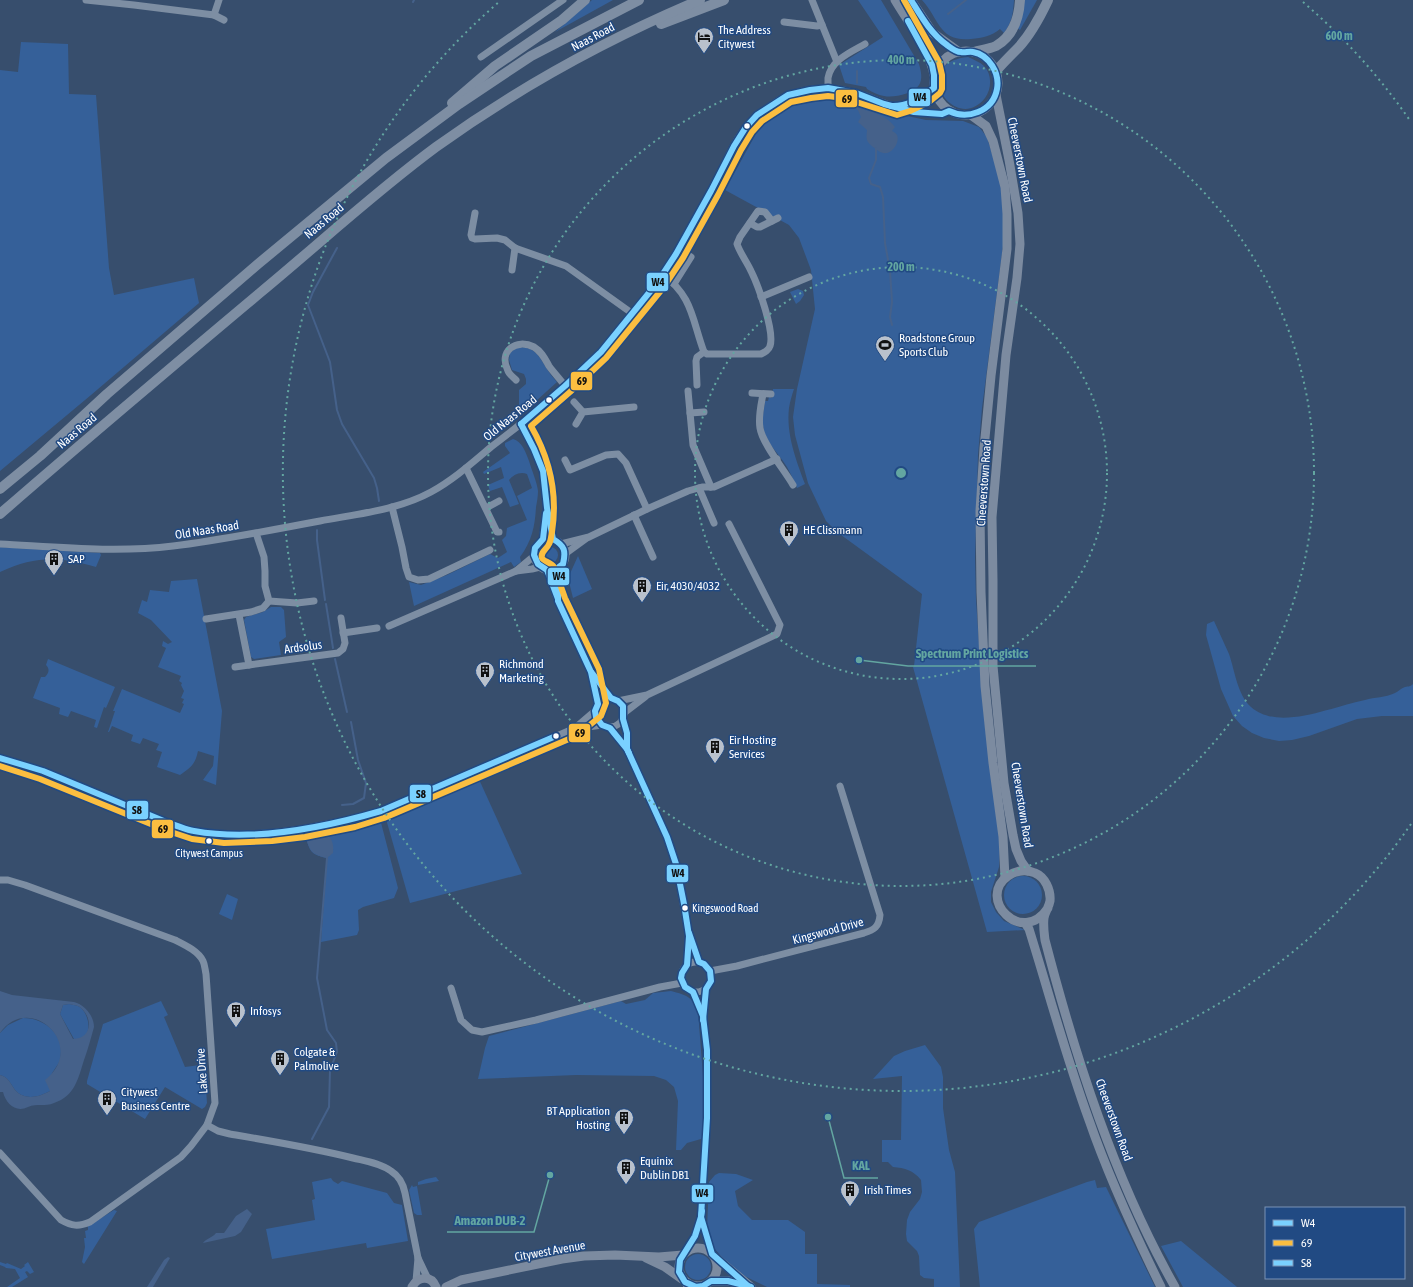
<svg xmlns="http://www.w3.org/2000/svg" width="1413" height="1287" font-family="'Asap Condensed',sans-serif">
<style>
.green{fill:#356099}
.water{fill:#45618a;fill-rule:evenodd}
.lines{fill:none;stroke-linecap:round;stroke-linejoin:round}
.stream{stroke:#45618a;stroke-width:2}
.minor{stroke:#7d8ea3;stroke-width:7}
.major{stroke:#7c8ba0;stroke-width:9}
.highway{stroke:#7e8ea3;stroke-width:10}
.bus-1-casing{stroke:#214a83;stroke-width:9}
.bus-2-casing{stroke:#214a83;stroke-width:9}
.bus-3-casing{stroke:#214a83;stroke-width:9}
.bus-1{stroke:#7ad1ff;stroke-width:6}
.bus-2{stroke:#fbbe40;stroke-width:6}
.bus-3{stroke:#7ad1ff;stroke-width:6}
.ring{fill:none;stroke:#63a6a1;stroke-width:2;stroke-dasharray:2 4}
.bus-dot{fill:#fff;stroke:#214a83;stroke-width:1.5}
.labels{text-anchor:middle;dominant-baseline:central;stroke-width:3;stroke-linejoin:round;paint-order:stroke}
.bus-label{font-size:11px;fill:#fff;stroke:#214a83}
.poi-label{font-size:12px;fill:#fff;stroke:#214a83;text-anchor:start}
.street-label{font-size:12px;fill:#fff;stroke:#214a83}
.centre{fill:#63a6a1;stroke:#214a83;stroke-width:2}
.ring-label{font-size:12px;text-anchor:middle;font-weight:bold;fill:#63a6a1;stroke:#214a83;stroke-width:3;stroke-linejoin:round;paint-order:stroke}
.leader{fill:none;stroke:#63a6a1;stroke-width:1.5}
.callout-dot{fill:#63a6a1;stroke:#214a83;stroke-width:1.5}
.callout-label{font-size:13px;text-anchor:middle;font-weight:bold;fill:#63a6a1;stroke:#214a83;stroke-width:3;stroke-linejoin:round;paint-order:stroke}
.line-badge{stroke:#214a83;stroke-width:1.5}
.pale-badge-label{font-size:11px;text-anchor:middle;font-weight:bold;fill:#111}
</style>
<rect width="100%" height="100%" fill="#374e6d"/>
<g class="green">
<polygon points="592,0 613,0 555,32"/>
<path d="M858,0h23l38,64c2,7 4,15 0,21 -6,9 -25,13 -35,11 -6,-1 -12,-4 -17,-7l-1,-2 -21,-4 -6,-18 44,-28z"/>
<path d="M922,0h92c-1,14 -2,22 -10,33l-4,-4c-9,7 -17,9 -29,10 -32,3 -31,-19 -49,-39z"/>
<polygon points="1024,0 1037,0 1020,30 1017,28"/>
<polygon points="21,42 68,44 69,94 96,95 109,268 114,295 194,278 199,303 91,395 0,471 0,70 18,72"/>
<path d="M968,57c6,3 12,5 16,9 8,8 8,23 1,32 -30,38 -78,-35 -17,-41z"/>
<polygon points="821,97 859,101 893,113 926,120 963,121 979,127 987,137 1003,190 1003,246 982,408 978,455 975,558 976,600 984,715 1000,845 999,867 991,892 991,902 996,912 1004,921 1025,930 987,932 913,667 914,666 922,594 837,532 826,521 808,483 795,435 793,417 797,389 815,309 811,270 799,238 789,225 725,190 763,121 785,105 805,98"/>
<polygon points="798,289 803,291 804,295 800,301 796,304 790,292"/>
<path d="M517,347c20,-1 23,12 32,25 2,3 5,7 8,10l-32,29 -6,-6v-15l7,-6v-5l-2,-5 -12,-4 -3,-10 1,-7z"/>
<path d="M773,389h21c-2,6 -4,12 -5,19 -3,26 7,52 16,76l-8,4c-4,-9 -8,-19 -14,-27 -9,-13 -18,-20 -20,-35 -1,-8 1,-17 2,-25h3l1,-4 3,1z"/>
<path d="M513,439c9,2 13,14 16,22 3,10 8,21 9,30 0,5 -1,11 -2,16 -1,19 -4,34 -16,50l1,5 -7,5 -3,-5 -97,44 -5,-24 12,3 26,-10 43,-21 8,4 9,-6 -5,-12 4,-4 1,-8 20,-8 -10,-24 15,-8 -5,-14c-7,-3 -14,1 -18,6l10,24 -9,3 -8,-20 -12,4 -2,-6 16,-7 -3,-11 -17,7 -1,-2 27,-19 -5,-7v-3z"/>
<circle cx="550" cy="555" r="8"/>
<path d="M0,547l100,6 1,2 -5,12c-37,-11 -61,-11 -96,5z"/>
<polygon points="578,556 592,589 573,598 568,578"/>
<path d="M197,579l25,132 -6,74 -13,-5 10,-14 1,-10 -16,-5c-3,14 -7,16 -18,24l-23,-8 5,-15 -6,-2 3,-6 -16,-6 -3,6 -9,-3 2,-6 -21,-9 -3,6h-1l7,-21h-2l9,-22 58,24 4,-9 -2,-1 2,-4 -3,-1 3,-7 -3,-6 1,-2 -3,-2 2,-5 -23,-9 8,-19 -4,-2 1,-5 5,3 4,-2 -21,-22 -13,-7 4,-13 5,2 3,-12 19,2 2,-11z"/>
<polygon points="271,607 281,607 284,610 286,637 279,642 281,655 254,659 251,657 244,620 246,617 263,612"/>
<path d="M1214,621c5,11 10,22 15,33 6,17 8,40 22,53 28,25 82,-1 114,-7 10,-3 20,-2 30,-7 3,-1 6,-5 10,-6 4,-1 5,0 8,-3v32h-31l-25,3 -48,17 -17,4 -13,1 -15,-3 -12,-5 -10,-7 -9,-10 -12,-27 -15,-54 1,-11z"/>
<path d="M48,659l67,28 -9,21 -2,-1 -7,21 -3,-1 2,-7 -25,-9 -3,6 -9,-3 1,-6 -27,-10 8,-21h4c4,-4 5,-8 1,-12z"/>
<polygon points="477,775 522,874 410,903 386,819 387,815"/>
<path d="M379,815l19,73 -4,10 -31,9 -5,3 1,20 -2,5 -36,7 6,-84c-14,-3 -17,-5 -21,-20z"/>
<circle cx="1023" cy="895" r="19"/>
<polygon points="227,894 238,899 232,920 219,914"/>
<path d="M671,991c15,4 21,5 27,20l5,65v60l-2,3 -14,4 -6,7h-5l2,-49 -4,-14 -8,-7 -12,-4 -78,-1 -98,4 7,-31 4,-12 132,-35 5,3 19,-4 8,-7z"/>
<polygon points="161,1001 168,1015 164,1017 185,1067 200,1065 201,1061 204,1061 207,1103 205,1107 202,1109 165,1087 145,1119 87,1084 87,1081 103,1024"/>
<path d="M69,1004c4,1 9,1 12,4 8,7 12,27 -1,31 -2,1 -4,0 -6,0l-14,-25 3,-9z"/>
<path d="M23,1018c23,0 43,18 37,42 -2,6 -7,10 -9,16 -1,5 0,11 -1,15 -11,6 -25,10 -35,-1 -4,-6 -7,-13 -15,-15v-42l8,-8z"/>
<path d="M925,1045l16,22 2,10v31l6,42 6,22 5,115h-26v-8l-10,-1 -4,-3 -1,-19 -2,-5 -10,-10 -1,-7 1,-14 3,-8 10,-13 2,-7 -1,-12c-8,-10 -16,-12 -28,-13l-5,-5h-6v-22h19l1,-64 -29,3 21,-23 11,-5z"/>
<polygon points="719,1173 736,1174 753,1180 735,1191 738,1206 752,1220 788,1220 805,1232 805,1254 817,1254 817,1284 850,1285 850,1287 767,1287 734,1271 714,1248 707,1228 709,1182 715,1175"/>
<polygon points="436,1177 439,1181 418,1185 418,1182 426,1179"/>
<polygon points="331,1178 333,1181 338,1184 342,1181 387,1193 394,1203 402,1205 408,1241 367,1248 366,1243 272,1259 266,1229 315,1220 312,1200 315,1199 312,1182"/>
<polygon points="1095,1180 1097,1188 1106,1187 1155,1287 980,1287 974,1229 979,1222 1087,1182"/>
<polygon points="412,1185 413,1187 417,1186 422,1215 417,1215 414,1213 409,1190"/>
<polygon points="114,1210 117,1211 84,1264 82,1262 85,1247 84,1238 86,1238 85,1231 88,1230 88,1226"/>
<polygon points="1181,1241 1237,1287 1183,1287 1161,1246"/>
<circle cx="698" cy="1267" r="13"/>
<polygon points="0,1262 6,1264 7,1263 21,1269 25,1266 24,1265 28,1262 34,1272 30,1274 27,1271 25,1272 28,1277 12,1287 7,1287 20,1278 15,1269 6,1268 5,1267 0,1265"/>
</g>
<g class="water">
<path d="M857,108c15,4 28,6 38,19l-3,4c2,1 4,2 5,4 3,7 -4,17 -10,18 -6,1 -10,-3 -14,-6 -7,-6 -7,-7 -6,-17l-9,-8 3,-5z"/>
<path d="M325,832c7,6 9,12 8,21l-6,5c-14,-3 -17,-6 -21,-20z"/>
<path d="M0,991l12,4 62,7c11,3 20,14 20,25 -3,11 -6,22 -10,33 -6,19 -9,36 -30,43 -9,4 -17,0 -26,4 -12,6 -22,-3 -25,-15h-3v-17c8,2 11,9 15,15 10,11 24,7 35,1l-5,-11c44,-35 -16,-89 -45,-47zM69,1004c4,1 9,1 12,4 12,10 11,31 -8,31l-13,-25 3,-9z"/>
<path d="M247,1209l5,5 -11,18 -6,4 -32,7c4,-5 9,-5 13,-10h8l12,-17z"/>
<polygon points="168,1257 170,1258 153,1287 147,1287 164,1260"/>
</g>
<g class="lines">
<g class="stream">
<polyline points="413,2 414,0"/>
<polyline points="948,14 966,0"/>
<polyline points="857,71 857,83"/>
<polyline points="854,102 858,109"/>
<polyline points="876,148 876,160 869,178 871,184 880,187 883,197 885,243 890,271 892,302 890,317 892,325"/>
<polyline points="337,248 313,292 308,305 330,362 337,410 342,424 374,478 377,488 379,501"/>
<polyline points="317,530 317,540 325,600"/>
<polyline points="326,604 333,648"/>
<polyline points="335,659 347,712"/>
<polyline points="342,805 353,804 364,798 366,783 358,760 351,722"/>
<polyline points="312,1139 329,1107 330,1070 337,1052 336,1043 327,1030 317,978 327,858 326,856"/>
</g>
<g class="minor">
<polyline points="86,0 134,5 214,15 219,0"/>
<polyline points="812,0 837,62"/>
<polyline points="214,15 224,20"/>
<polyline points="784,22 817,26 822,25"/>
<polyline points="481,57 563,0"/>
<path d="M828,88c0,-3 0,-7 0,-10 3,-18 23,-26 37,-34"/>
<path d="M898,106c13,-3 25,-9 36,-18"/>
<polyline points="475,213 471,235 472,238 475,239 497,238 505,240 515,248 566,266 633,314"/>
<polyline points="750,223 757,227 760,227 778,218"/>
<polyline points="512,270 515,248"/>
<path d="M662,274c31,22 30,46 42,78l3,2h54c4,-2 8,-4 9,-8 5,-14 -12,-61 -19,-75 -4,-9 -11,-18 -14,-27l3,-7 18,-26 7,1 7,9"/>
<polyline points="674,284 691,257 683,252"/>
<polyline points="761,297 809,277"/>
<path d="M516,380c-3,-3 -7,-6 -8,-9 -10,-20 8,-33 26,-24 8,5 11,12 15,19 5,7 11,13 16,20"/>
<polyline points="697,385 696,361 697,357 704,352"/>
<polyline points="563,388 568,395"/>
<polyline points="688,391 693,445 711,487"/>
<polyline points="752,393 771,394"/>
<path d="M763,394c-2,11 -5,23 -3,34 2,15 25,43 33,57"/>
<polyline points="574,402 583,412"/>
<polyline points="690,413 704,412"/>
<polyline points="521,424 534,449 543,471 547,508 553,539"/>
<polyline points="576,424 583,412 634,407"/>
<polyline points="565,460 570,470 606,455 618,454 626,463 647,509"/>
<polyline points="466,468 497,532 499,532"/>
<polyline points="699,488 714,523"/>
<polyline points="392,507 402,547 406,568 409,577 418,580 429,579 490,550"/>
<polyline points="486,508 499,501"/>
<polyline points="634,515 653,557"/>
<polyline points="256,533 264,557 265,571 265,586 269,601 297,603 314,601"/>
<circle cx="550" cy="555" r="16"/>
<polyline points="542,541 546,514"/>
<path d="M0,544c57,3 116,9 173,2 49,-6 98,-16 147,-25 37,-7 78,-11 111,-29 22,-12 41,-29 60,-45 38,-29 76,-59 109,-94 19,-21 37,-44 54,-67 22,-29 39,-62 57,-94 13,-25 26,-65 52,-81 7,-5 16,-12 24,-15 25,-11 54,-9 79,0 18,7 36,15 55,16 10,1 19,4 28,-1"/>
<polyline points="561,544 589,537 647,509 688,491 702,487 714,487 777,459"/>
<polyline points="565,554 587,538"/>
<polyline points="547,570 558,601 591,672 611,698"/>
<polyline points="516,571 534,556"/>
<polyline points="558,597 559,567"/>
<polyline points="206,619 251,612 263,608 269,601"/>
<polyline points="389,626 516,571 532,569 540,567"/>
<polyline points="343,633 377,628"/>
<polyline points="249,665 338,653 343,649 345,643 341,618"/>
<polyline points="235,667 249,665 239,615"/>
<polyline points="592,675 598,704"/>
<circle cx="610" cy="713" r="14"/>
<polyline points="618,701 647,695 777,634 780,625 729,524"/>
<polyline points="624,713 645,697"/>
<polyline points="623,719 627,733 627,749"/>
<polyline points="610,728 627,749 667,837 676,864 689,936 687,965"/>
<polyline points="574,729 595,711"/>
<polyline points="0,758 43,771 171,824 193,831 224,835 271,833 303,829 353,819 381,811 413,798 573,729 602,725"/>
<path d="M0,880h8l17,5 150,55c10,5 23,11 28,21 2,4 2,9 3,13l9,129 -8,22 -16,21 -10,11 -91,65c-12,5 -18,4 -29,-2l-61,-67"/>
<polyline points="690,938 699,962"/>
<circle cx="696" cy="977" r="15"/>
<path d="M710,971l27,-5 127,-33c10,-3 15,-6 16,-18l-40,-129"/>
<polyline points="451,988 461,1020 472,1030 482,1032 536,1020 660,987 682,983"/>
<polyline points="706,989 703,1016 707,1050 707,1118 701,1217 712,1254"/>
<polyline points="693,992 703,1015"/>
<path d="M207,1125l11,6 12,3c41,7 83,14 123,24 12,3 27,5 38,13 8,5 12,12 14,22l13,65 -2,23"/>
<polyline points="685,1253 695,1236 701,1217"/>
<polyline points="418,1258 428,1279"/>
<polyline points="685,1282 687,1287"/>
</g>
<g class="major">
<path d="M895,0c13,22 35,51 39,75"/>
<polyline points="911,0 933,33 959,52"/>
<circle cx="966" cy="83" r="32"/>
<polyline points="996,95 1009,160 1018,213 1020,244 1017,278 1006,355 992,517 993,581 993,666 1004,783 1013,835 1016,849 1021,861 1028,871"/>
<polyline points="971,115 986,126 993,141 1005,187 1007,214 1007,249 991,376 984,448 980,511 981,592 985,686 993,763 1003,837 1005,878"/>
<path d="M1048,908c-26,39 -72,-10 -40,-32 9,-6 18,-7 27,-3 10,4 16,17 15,28 -1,6 -5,11 -6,17 -1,8 0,14 1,22 31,119 69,239 130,347"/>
<path d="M1025,923l4,6c20,64 37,128 60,191 20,58 45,112 72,167"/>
<circle cx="698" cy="1267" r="19"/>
<polyline points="715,1257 751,1287"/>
<polyline points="646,1258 665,1267 682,1279"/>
<polyline points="711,1281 728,1281 743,1284"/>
<path d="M412,1287c6,-11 19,-12 24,0"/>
<polyline points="446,1287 461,1280 562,1259 584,1256 615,1255 659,1257 683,1255"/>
</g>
<g class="highway">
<polyline points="661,24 724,0"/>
<path d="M974,52c7,-2 15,-3 22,-6 17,-10 23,-28 24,-46"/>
<path d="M996,71c7,-8 14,-15 22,-23 13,-14 22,-31 30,-48"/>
<polyline points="452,103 495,66 562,20 585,0"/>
<polyline points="0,489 40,456 107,394 258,264 386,158 459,104 531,56 639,0"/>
<path d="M0,514c86,-75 173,-148 261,-222 58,-48 114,-100 175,-145 82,-59 171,-108 264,-147"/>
</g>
<g class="bus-1-casing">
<g id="bus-1">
<path d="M891,106c17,1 30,-9 43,-18v-13l-2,-10 -24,-44"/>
<path d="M521,424l13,25 9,22 4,37 6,31c12,7 13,12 10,25l-4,3 -1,34 33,71 7,32 -3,7 1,6 6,8 8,3 17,21 40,88 9,27 8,40 5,32 -2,29 -5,8 -1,5 4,9 8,5 10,24 4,34v68l-6,99 -6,19 -15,24 -1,12 6,10 11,5 7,-1 8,-5h17l23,6"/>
<path d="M521,424l44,-38 36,-34 56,-69 19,-29 35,-63 23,-45 12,-19 11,-12 31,-20 22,-5 18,-2 28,5 28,11 30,8 28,2 7,-3c10,5 19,5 29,1 10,-4 17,-12 19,-23 3,-16 -8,-34 -24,-37 -4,-1 -8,1 -12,0 -5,0 -10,-4 -14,-7 -16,-11 -26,-29 -36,-45"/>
<polyline points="546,513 543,539 535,548 534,555 538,564 547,570 558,599"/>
<polyline points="592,673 611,698 618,701 623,706 623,719 627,733 627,749 629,753"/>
<polyline points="689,933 699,962 704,964 710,971 711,981 706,989 703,1020"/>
<polyline points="702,1211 701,1217 712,1254 748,1286"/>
</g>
</g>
<g class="bus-2-casing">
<path id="bus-2" d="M0,766l40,13 128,52 24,8 32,4 48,-2 33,-4 50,-10 29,-9 192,-82 25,-20 5,-13 -7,-34 -34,-71 -11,-31c-3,-5 -10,-5 -12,-9 -2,-6 5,-9 7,-14 2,-3 2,-8 3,-12 6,-38 -2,-73 -21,-106l39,-34 36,-34 57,-70 20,-30 35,-63 23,-45 11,-18 10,-11 29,-19 20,-4 17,-2 16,2 53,17 13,-4 19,-9 11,-9 2,-4v-14l-3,-13 -35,-62"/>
</g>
<g class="bus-3-casing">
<path id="bus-3" d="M0,758l43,13 128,53c8,2 15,6 23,7 61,11 129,-3 187,-20l175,-75"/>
</g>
<use href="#bus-1" class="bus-1"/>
<use href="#bus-2" class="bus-2"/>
<use href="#bus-3" class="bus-3"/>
</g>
<g class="ring">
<circle cx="901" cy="473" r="206"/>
<circle cx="901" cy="473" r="413"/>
<path d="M1411 824A619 619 0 1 1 499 2M1303 2A619 619 0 0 1 1411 122"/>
</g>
<defs>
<g id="hotel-pin" transform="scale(1)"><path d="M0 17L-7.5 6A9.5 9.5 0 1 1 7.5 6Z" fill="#b9c1cc" stroke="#214a83"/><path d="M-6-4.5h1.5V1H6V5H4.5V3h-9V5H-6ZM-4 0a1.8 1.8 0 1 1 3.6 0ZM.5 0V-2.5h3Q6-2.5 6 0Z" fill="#111"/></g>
<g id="stadium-pin" transform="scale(1)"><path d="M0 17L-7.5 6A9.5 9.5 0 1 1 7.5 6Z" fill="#b9c1cc" stroke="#214a83"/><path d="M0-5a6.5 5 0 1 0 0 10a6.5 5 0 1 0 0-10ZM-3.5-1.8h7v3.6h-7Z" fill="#111"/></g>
<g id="building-pin" transform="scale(1)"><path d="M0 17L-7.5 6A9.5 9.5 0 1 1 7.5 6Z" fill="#b9c1cc" stroke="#214a83"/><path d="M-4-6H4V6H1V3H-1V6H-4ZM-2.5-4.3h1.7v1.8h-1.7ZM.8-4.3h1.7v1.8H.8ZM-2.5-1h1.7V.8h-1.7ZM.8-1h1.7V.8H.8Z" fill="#111"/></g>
</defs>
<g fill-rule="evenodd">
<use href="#hotel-pin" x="704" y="37"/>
<use href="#stadium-pin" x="885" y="345"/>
<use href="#building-pin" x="789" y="530"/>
<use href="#building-pin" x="54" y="559"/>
<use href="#building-pin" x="642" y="586"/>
<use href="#building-pin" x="485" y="671"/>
<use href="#building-pin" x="715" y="747"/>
<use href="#building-pin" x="236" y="1011"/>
<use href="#building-pin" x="280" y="1059"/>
<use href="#building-pin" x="107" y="1099"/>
<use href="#building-pin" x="624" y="1118"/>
<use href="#building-pin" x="626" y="1168"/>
<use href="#building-pin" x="850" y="1190"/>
</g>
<g class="bus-dot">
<circle cx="747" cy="126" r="3.5"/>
<circle cx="549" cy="400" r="3.5"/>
<circle cx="556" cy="736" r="3.5"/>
<circle cx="209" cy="841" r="3.5"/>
<circle cx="685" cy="908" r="3.5"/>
</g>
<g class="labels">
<g class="bus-label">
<text x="209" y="853">Citywest Campus</text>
<text x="692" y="908" text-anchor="start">Kingswood Road</text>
</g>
<g class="poi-label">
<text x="718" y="30">The Address<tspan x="718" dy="14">Citywest</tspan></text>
<text x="899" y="338">Roadstone Group<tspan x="899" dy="14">Sports Club</tspan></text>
<text x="803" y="530">HE Clissmann</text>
<text x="68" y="559">SAP</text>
<text x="656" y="586">Eir, 4030/4032</text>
<text x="499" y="664">Richmond<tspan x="499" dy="14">Marketing</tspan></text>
<text x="729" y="740">Eir Hosting<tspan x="729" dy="14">Services</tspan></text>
<text x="250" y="1011">Infosys</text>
<text x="294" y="1052">Colgate &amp;<tspan x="294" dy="14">Palmolive</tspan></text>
<text x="121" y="1092">Citywest<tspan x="121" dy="14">Business Centre</tspan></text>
<text x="610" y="1111" text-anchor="end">BT Application<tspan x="610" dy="14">Hosting</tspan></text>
<text x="640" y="1161">Equinix<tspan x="640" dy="14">Dublin DB1</tspan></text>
<text x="864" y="1190">Irish Times</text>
</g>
<g class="street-label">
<text transform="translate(593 37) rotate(-28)">Naas Road</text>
<text transform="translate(1020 160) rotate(79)">Cheeverstown Road</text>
<text transform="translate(324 221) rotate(-40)">Naas Road</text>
<text transform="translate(510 418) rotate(-39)">Old Naas Road</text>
<text transform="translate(77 431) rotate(-40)">Naas Road</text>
<text transform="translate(984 483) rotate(-86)">Cheeverstown Road</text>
<text transform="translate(207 530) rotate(-9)">Old Naas Road</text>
<text transform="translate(303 647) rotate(-8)">Ardsolus</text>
<text transform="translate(1022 805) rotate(81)">Cheeverstown Road</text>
<text transform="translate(828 931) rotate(-15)">Kingswood Drive</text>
<text transform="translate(202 1071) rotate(-94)">Lake Drive</text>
<text transform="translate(1114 1120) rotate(70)">Cheeverstown Road</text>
<text transform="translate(550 1251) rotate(-10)">Citywest Avenue</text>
</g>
</g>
<circle cx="901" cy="473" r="6" class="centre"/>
<g class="ring-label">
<text x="1339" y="40">600 m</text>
<text x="901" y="64">400 m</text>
<text x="901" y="271">200 m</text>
</g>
<path class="leader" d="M859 660L908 666H1036M828 1117L844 1178H878M550 1175L534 1232H447"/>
<g class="callout-dot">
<circle cx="859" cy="660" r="4"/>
<circle cx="828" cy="1117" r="4"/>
<circle cx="550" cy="1175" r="4"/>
</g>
<g class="callout-label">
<text x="972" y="658">Spectrum Print Logistics</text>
<text x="861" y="1170">KAL</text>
<text x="490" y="1225">Amazon DUB-2</text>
</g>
<g class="line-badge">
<rect x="908" y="88" width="23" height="19" rx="4" fill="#7ad1ff"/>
<rect x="835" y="89" width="23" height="19" rx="4" fill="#fbbe40"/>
<rect x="646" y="272" width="23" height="20" rx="4" fill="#7ad1ff"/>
<rect x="570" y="371" width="23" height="20" rx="4" fill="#fbbe40"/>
<rect x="547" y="567" width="23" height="19" rx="4" fill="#7ad1ff"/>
<rect x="568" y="723" width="23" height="20" rx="4" fill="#fbbe40"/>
<rect x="409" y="784" width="23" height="19" rx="4" fill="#7ad1ff"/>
<rect x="126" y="800" width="23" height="20" rx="4" fill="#7ad1ff"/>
<rect x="151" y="819" width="23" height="20" rx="4" fill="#fbbe40"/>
<rect x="666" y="864" width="23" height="19" rx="4" fill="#7ad1ff"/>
<rect x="691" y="1184" width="23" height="19" rx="4" fill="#7ad1ff"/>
</g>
<g class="pale-badge-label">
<text x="920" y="101">W4</text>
<text x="847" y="103">69</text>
<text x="658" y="286">W4</text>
<text x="582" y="385">69</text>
<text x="559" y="580">W4</text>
<text x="580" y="737">69</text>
<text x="421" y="798">S8</text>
<text x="137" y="814">S8</text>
<text x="163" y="833">69</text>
<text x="678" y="877">W4</text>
<text x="702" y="1197">W4</text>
</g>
<rect x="1265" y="1207" width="140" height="72" fill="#214a83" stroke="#7a92b5"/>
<rect x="1273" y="1220" width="20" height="6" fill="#7ad1ff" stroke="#7a92b5"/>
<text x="1301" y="1227" font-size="12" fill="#ffffff">W4</text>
<rect x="1273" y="1240" width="20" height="6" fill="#fbbe40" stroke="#7a92b5"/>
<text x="1301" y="1247" font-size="12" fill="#ffffff">69</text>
<rect x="1273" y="1260" width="20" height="6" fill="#7ad1ff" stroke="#7a92b5"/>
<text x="1301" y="1267" font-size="12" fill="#ffffff">S8</text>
</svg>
